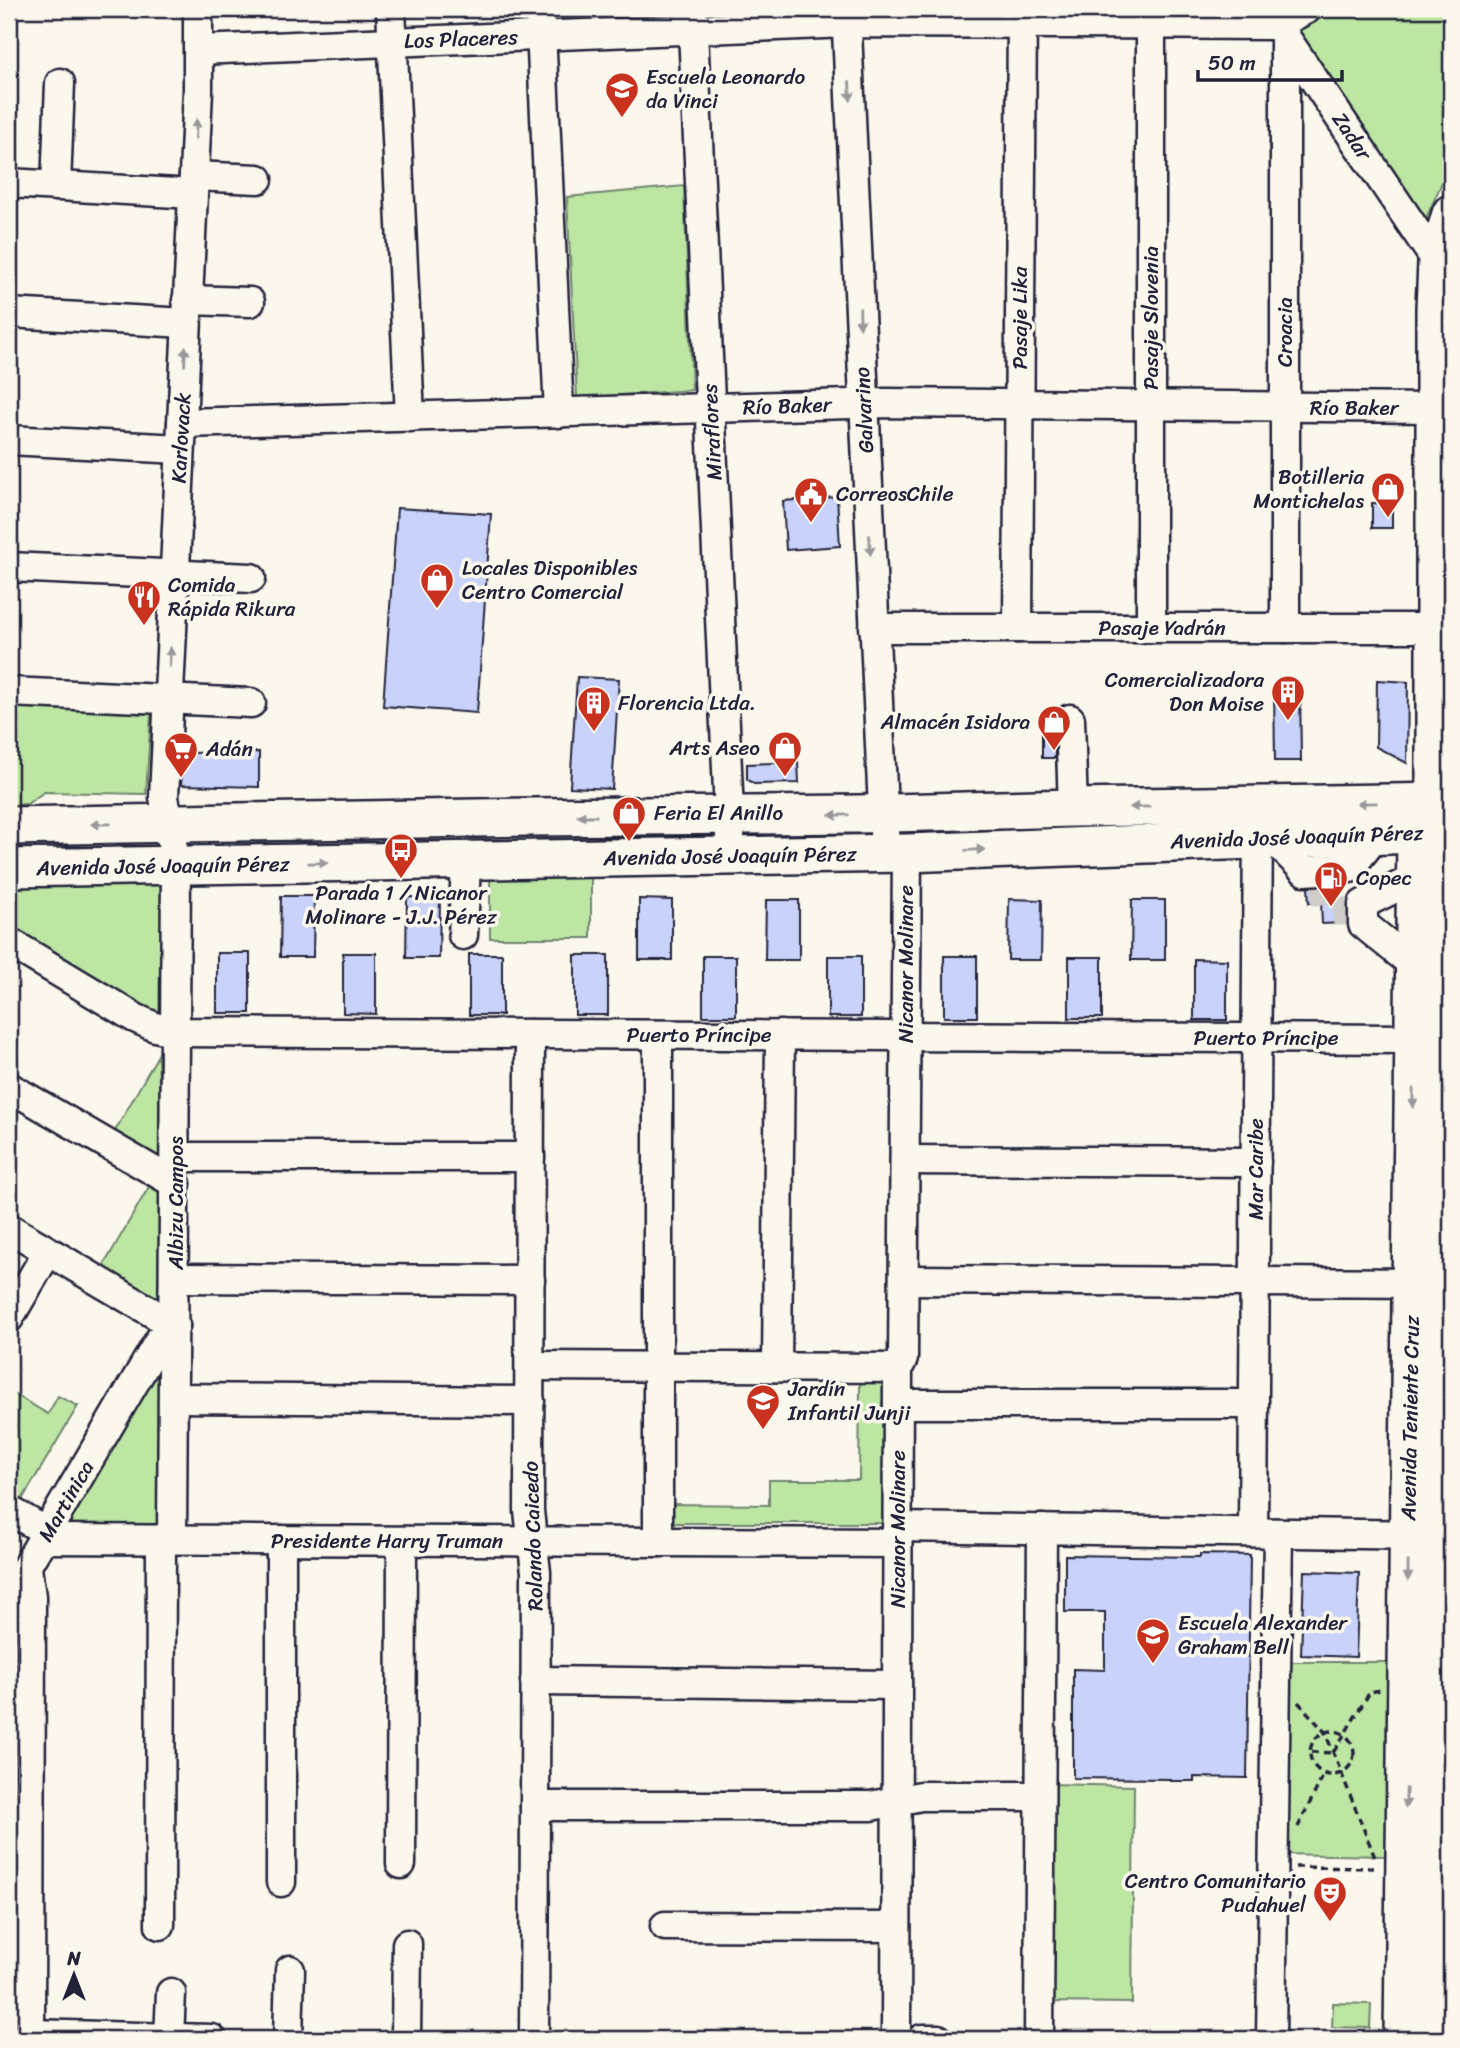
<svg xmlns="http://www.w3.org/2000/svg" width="1460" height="2048" font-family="Sriracha,sans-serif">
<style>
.green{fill:#bde6a3;stroke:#70846f;stroke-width:2}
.building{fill:#c8d2fa;stroke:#22223b;stroke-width:2}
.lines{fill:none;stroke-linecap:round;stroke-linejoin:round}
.minor-tunnel{stroke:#d0ccc9;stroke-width:28;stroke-dasharray:28 14;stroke-linecap:butt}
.minor-casing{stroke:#22223b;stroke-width:33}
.major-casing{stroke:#22223b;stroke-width:42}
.path{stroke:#22223b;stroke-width:3.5;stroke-dasharray:7 5;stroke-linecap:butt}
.minor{stroke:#fbf7ec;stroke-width:28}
.major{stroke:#fbf7ec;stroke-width:37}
.oneway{fill:#99979c}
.labels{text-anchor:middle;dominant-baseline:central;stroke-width:7;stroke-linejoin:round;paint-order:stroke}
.street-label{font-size:21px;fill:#22223b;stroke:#fbf7ec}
.poi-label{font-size:21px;fill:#22223b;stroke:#fbf7ec;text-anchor:start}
</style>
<rect width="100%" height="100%" fill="#fbf7ec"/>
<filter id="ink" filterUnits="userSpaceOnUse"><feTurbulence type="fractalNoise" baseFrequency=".0143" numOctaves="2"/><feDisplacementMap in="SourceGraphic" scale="14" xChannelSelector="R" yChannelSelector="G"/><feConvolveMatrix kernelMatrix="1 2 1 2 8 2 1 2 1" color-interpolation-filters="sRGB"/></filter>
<g filter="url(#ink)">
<g class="green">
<polygon points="1331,9 1451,9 1451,162 1424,223 1297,36 1305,22"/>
<polygon points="684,186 692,390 577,398 567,197"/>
<polygon points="9,706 151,714 146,794 44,792 27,804 9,805"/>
<polygon points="163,877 166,1018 9,932 9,883"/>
<polygon points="591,877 591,938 490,938 490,878"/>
<polygon points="158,1055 162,1166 111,1138"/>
<polygon points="151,1183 165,1189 162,1304 101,1270"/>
<polygon points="162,1363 161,1530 76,1528 70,1521 70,1513"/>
<polygon points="860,1383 886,1383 885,1523 666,1523 667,1504 769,1505 769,1480 859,1480"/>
<polygon points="9,1391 48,1414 58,1396 78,1406 17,1508 9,1503 9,1483 13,1476 9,1481"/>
<polygon points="1278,1662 1389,1662 1387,1856 1275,1854"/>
<polygon points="1050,1784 1134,1786 1132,2003 1045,2002"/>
<polygon points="1333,2003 1371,2004 1370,2028 1332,2027"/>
</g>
<g class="building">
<polygon points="837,497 840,546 786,550 783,501"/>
<polygon points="1372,503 1392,504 1392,528 1372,528"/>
<polygon points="397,508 491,514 477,713 383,706"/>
<polygon points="577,677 619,679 612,789 570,787"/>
<polygon points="1377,680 1408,682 1407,763 1376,747"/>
<polygon points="1300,683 1301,761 1275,761 1274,684"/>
<polygon points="1042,719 1054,719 1055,758 1042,758"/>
<polygon points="259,752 259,787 181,785 183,753"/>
<polygon points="798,762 799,783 754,784 747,779 747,764"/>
<polygon points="1337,886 1337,899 1348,899 1346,923 1322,924 1321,902 1309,903 1308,887"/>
<polygon points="281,896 314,896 313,957 280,957"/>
<polygon points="407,897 440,898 439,958 406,958"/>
<polygon points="639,899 672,900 672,960 639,960"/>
<polygon points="1009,899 1042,900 1041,960 1008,960"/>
<polygon points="766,900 799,900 799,960 765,960"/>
<polygon points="1132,900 1165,900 1165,960 1131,960"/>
<rect x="217" y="953" width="33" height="60"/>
<polygon points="343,953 376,953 376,1014 343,1013"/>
<rect x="469" y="954" width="33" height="61"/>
<rect x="575" y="955" width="33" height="60"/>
<rect x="703" y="956" width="33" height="60"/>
<rect x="828" y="956" width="33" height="61"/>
<rect x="944" y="956" width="33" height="61"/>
<rect x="1069" y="957" width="33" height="61"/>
<polygon points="1194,959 1227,960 1227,1020 1194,1020"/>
<polygon points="1200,1554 1250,1555 1247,1778 1194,1777 1194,1781 1170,1781 1170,1779 1073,1778 1073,1669 1105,1670 1105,1612 1065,1612 1065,1555 1200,1557"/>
<polygon points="1304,1571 1359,1573 1356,1657 1301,1655"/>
</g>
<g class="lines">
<polyline class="minor-tunnel" points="1325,877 1326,912 1352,911"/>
<g class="minor-casing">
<g id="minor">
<polyline points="391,9 410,417"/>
<polyline points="540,9 559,413"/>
<polyline points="692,9 731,856"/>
<polyline points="846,9 885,853"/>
<polyline points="1151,9 1151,628"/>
<polyline points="1284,35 1437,262"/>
<polyline points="199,50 847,23 1277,25 1307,9"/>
<polyline points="194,176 258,179"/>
<polyline points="9,183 193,194"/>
<polyline points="56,186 60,83"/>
<polyline points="187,300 250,302"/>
<polyline points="9,313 186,323"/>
<polyline points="182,423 886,403 1435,408"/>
<polyline points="9,440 180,449"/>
<polyline points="9,567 251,578"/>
<polyline points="874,628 1451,628"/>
<polyline points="1018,628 1022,9"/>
<polyline points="1285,628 1285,36"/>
<polyline points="9,692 251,703"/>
<polyline points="1070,719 1073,808"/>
<polyline points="1273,839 1305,871 1350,868 1377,835"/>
<polyline points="1415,878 1363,904 1363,924 1425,974"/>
<polyline points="463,935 466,861"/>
<polyline points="9,942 135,1018 155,1027 176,1032 1414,1039"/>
<polyline points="530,1034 529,1511 536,1572 534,2039"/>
<polyline points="658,1035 658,1542"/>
<polyline points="9,1087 176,1184"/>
<polyline points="176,1157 530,1157"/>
<polyline points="905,1160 1256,1162"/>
<polyline points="9,1228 175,1326"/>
<polyline points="175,1278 530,1280"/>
<polyline points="904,1280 1429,1283"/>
<polyline points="9,1318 48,1251"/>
<polyline points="531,1366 898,1368"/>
<polyline points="777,1367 780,1035"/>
<polyline points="174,1398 530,1401"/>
<polyline points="898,1404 1254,1404"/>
<polyline points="9,1510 47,1532"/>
<polyline points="897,1527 1426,1535"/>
<polyline points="1253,1532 1258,821"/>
<polyline points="44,1539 897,1543"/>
<polyline points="172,1539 176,866 164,797 198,91 198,9"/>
<polyline points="27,1568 31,1596 30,2039"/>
<polyline points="9,1596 160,1339 175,1326"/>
<polyline points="535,1681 897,1685"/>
<polyline points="535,1806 871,1806 921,1796 1040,1796"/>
<polyline points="401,1864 402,1541"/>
<polyline points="281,1882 281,1540"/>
<polyline points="160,1925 161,1539"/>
<polyline points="665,1926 896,1927"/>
<polyline points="30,2034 212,2039"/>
<polyline points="169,2038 171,1993"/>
<polyline points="288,2039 290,1970"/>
<polyline points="406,2039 407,1944"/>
<polyline points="896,2039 898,1368 903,1359 907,853"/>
<polyline points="922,2039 938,2039"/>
<polyline points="1039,2039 1042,1529"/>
<polyline points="1271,2039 1278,1533"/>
</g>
</g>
<g class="major-casing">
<g id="major">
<polyline points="9,826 529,817 858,814 1073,808 1451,802"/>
<polyline points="9,868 907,853 1416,834 1451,830"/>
<polyline points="1403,2039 1416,834 1428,815"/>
<polyline points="1430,2039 1443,848 1443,830 1435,802 1435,308 1437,262 1451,214"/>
</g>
</g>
<g class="path">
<polyline points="1298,1702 1325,1732 1376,1860"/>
<circle cx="1332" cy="1753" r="22"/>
<polyline points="1311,1752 1333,1753 1370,1692 1380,1690"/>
<polyline points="1298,1827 1324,1774"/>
<polyline points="1295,1867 1378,1868"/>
</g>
<use href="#minor" class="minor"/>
<use href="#major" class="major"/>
</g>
<defs><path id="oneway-solid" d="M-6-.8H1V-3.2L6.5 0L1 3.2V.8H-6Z" transform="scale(1.75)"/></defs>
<g class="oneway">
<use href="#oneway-solid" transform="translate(850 91) rotate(87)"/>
<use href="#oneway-solid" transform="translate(196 129) rotate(-87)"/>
<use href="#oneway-solid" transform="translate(860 318) rotate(88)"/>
<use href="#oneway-solid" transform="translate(185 356) rotate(-87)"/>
<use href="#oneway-solid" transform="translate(870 545) rotate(87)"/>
<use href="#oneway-solid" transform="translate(170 657) rotate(-87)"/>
<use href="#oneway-solid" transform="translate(1367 803) rotate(179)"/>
<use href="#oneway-solid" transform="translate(1140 807) rotate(179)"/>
<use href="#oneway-solid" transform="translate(839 815) rotate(179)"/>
<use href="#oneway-solid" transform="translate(587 816) rotate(180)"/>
<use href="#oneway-solid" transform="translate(101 824) rotate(179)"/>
<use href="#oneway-solid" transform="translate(975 850) rotate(-2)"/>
<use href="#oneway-solid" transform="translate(318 863) rotate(-1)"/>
<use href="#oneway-solid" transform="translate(1413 1098) rotate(91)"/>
<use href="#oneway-solid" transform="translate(1408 1571) rotate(91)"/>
<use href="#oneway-solid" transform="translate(1406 1798) rotate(91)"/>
</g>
</g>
<defs>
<g id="school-pin" transform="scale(1.75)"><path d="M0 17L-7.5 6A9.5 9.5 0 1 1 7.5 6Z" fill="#c8321e" stroke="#fbf7ec"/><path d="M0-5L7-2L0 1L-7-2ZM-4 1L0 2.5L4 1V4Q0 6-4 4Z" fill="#fff"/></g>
<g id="shop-pin" transform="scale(1.75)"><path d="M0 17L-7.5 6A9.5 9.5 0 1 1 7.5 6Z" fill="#c8321e" stroke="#fbf7ec"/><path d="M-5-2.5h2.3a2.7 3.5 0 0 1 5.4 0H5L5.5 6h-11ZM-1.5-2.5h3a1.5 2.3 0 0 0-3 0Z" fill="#fff"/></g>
<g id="civic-pin" transform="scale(1.75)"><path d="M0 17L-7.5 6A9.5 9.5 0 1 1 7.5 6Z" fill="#c8321e" stroke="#fbf7ec"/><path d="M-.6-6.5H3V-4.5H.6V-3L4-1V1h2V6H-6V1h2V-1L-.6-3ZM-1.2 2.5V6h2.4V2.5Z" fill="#fff"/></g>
<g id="restaurant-pin" transform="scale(1.75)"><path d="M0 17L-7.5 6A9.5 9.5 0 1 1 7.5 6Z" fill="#c8321e" stroke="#fbf7ec"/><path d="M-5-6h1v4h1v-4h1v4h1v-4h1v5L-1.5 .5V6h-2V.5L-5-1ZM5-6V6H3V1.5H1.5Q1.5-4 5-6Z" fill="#fff"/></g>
<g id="building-pin" transform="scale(1.75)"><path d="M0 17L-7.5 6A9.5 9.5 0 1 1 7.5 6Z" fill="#c8321e" stroke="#fbf7ec"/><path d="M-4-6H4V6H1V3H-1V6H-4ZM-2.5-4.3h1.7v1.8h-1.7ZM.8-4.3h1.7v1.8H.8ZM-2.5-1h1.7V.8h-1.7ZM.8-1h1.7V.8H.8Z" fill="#fff"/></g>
<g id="supermarket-pin" transform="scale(1.75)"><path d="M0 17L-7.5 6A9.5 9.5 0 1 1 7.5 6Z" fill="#c8321e" stroke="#fbf7ec"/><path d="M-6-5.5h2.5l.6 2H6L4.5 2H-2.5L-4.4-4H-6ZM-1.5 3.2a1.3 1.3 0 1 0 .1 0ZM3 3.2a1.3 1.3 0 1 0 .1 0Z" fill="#fff"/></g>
<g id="bus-pin" transform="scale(1.75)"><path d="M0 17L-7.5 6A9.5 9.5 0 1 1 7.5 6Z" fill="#c8321e" stroke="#fbf7ec"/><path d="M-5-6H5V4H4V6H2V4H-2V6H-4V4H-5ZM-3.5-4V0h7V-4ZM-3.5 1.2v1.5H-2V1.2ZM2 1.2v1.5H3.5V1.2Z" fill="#fff"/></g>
<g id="fuel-pin" transform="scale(1.75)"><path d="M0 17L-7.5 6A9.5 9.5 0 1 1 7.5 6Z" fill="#c8321e" stroke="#fbf7ec"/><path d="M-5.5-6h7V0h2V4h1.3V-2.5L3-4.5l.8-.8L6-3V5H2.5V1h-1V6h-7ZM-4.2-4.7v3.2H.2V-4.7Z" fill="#fff"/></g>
<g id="theatre-pin" transform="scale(1.75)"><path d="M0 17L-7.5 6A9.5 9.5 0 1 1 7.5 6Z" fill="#c8321e" stroke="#fbf7ec"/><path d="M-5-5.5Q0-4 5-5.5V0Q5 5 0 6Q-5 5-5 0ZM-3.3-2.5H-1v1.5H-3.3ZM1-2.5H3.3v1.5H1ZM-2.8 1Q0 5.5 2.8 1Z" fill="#fff"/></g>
</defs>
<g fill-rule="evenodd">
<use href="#school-pin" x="622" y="89"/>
<use href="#shop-pin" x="1388" y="489"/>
<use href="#civic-pin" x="811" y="494"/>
<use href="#shop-pin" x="437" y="580"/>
<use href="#restaurant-pin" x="144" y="597"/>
<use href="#building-pin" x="1288" y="692"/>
<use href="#building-pin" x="594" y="703"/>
<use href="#shop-pin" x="1054" y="722"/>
<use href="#shop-pin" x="785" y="748"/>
<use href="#supermarket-pin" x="181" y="749"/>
<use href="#shop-pin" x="629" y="813"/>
<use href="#bus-pin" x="401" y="850"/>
<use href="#fuel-pin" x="1331" y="878"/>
<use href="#school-pin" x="763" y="1401"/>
<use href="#school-pin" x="1153" y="1635"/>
<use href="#theatre-pin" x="1330" y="1893"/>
</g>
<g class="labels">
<g class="street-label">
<text transform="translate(461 39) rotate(-2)">Los Placeres</text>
<text transform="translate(1352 136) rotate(56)">Zadar</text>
<text transform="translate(1020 318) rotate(-90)">Pasaje Lika</text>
<text transform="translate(1151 318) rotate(-90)">Pasaje Slovenia</text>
<text transform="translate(1285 332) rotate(-90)">Croacia</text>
<text transform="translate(787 406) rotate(-2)">Río Baker</text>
<text x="1354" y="408">Río Baker</text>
<text transform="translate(864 410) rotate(-93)">Galvarino</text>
<text transform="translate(712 432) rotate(-93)">Miraflores</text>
<text transform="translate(181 438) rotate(-87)">Karlovack</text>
<text x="1162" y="628">Pasaje Yadrán</text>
<text transform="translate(1297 837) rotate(-2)">Avenida José Joaquín Pérez</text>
<text transform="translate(730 856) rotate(-1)">Avenida José Joaquín Pérez</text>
<text transform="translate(163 866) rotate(-1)">Avenida José Joaquín Pérez</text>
<text transform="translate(906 964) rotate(-90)">Nicanor Molinare</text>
<text x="699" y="1035">Puerto Príncipe</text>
<text x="1266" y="1038">Puerto Príncipe</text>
<text transform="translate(1256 1169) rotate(-90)">Mar Caribe</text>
<text transform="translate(176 1203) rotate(-90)">Albizu Campos</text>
<text transform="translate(1410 1418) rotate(-89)">Avenida Teniente Cruz</text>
<text transform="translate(66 1501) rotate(-60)">Martinica</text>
<text transform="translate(898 1529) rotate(-90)">Nicanor Molinare</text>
<text transform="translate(533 1536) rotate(-92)">Rolando Caicedo</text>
<text x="387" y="1541">Presidente Harry Truman</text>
</g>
<g class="poi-label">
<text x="646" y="77">Escuela Leonardo<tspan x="646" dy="24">da Vinci</tspan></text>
<text x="1364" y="477" text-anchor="end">Botilleria<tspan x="1364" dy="24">Montichelas</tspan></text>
<text x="836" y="494">CorreosChile</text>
<text x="462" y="568">Locales Disponibles<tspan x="462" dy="24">Centro Comercial</tspan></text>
<text x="168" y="585">Comida<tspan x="168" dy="24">Rápida Rikura</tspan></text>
<text x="1264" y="680" text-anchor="end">Comercializadora<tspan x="1264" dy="24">Don Moise</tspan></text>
<text x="618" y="703">Florencia Ltda.</text>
<text x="1030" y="722" text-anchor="end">Almacén Isidora</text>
<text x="760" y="748" text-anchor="end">Arts Aseo</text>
<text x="206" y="749">Adán</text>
<text x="654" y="813">Feria El Anillo</text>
<text x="1356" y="878">Copec</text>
<text x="401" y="893" text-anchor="middle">Parada 1 / Nicanor<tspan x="401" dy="24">Molinare - J.J. Pérez</tspan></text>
<text x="788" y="1389">Jardín<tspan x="788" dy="24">Infantil Junji</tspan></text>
<text x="1178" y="1623">Escuela Alexander<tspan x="1178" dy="24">Graham Bell</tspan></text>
<text x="1306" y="1881" text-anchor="end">Centro Comunitario<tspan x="1306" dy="24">Pudahuel</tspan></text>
</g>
</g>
<rect width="1460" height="2048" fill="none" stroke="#fbf7ec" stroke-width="35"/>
<rect x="18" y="18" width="1425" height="2013" fill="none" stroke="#22223b" stroke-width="2.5" filter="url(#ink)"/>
<g transform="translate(74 1975)" stroke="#fbf7ec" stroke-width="5" paint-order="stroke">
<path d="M0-5L12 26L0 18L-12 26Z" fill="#22223b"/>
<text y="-10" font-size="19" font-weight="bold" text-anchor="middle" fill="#22223b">N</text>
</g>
<path d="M1198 70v10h144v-10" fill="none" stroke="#22223b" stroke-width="3.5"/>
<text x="1208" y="70" font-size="21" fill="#22223b" stroke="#fbf7ec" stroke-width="5" paint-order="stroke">50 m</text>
</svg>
